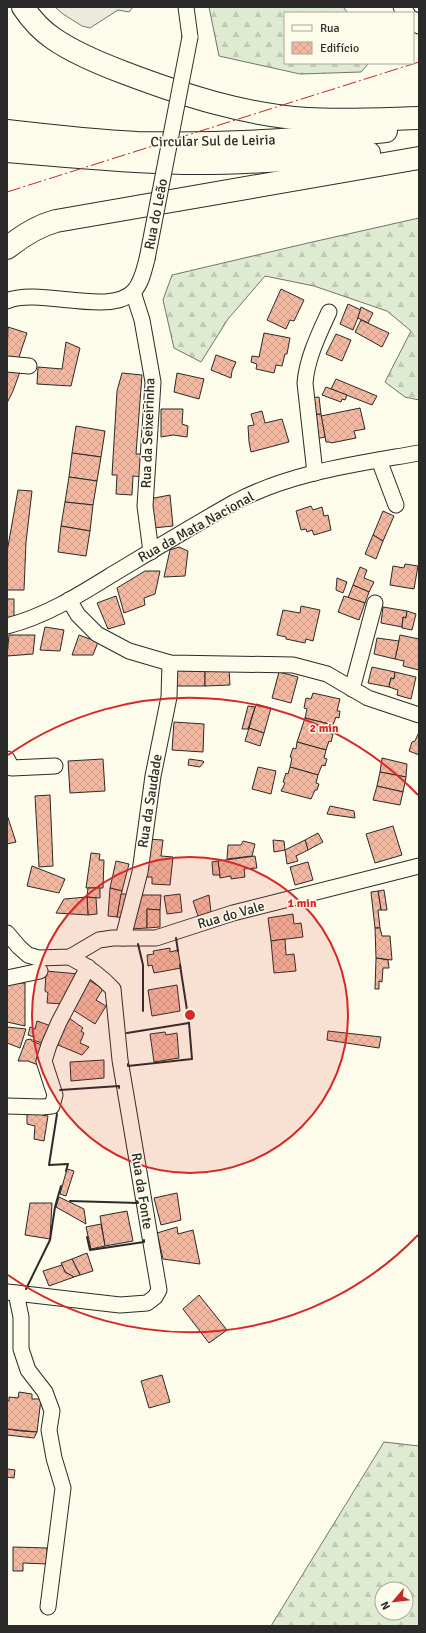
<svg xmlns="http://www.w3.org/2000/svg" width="426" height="1633" font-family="Signika,sans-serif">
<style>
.forest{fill:url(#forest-firs);stroke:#74746e;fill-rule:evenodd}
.parking{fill:#eceadb;stroke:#74746e}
.building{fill:url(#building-cross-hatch);stroke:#2b2b2b}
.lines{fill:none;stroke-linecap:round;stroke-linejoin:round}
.minor-casing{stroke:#2b2b2b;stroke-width:17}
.highway-casing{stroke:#2b2b2b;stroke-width:24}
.minor{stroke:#fdfbea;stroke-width:15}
.highway{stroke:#fdfbea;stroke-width:22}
.minor-bridge-casing{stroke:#2b2b2b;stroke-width:17;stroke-linecap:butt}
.minor-bridge{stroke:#fdfbea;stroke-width:15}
.wall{stroke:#2b2b2b;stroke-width:2}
.power{stroke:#c62828;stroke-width:1;stroke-dasharray:14 3 2 3;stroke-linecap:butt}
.ring{fill:none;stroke:#d62828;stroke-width:2}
.labels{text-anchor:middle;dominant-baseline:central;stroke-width:3;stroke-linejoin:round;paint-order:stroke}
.street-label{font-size:14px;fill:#2b2b2b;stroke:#fdfbea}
.centre{fill:#d62828;stroke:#fdfbea;stroke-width:2}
.ring-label{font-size:12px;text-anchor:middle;font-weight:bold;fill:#d62828;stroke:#fdfbea;stroke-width:3;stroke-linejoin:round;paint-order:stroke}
</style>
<defs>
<pattern id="forest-firs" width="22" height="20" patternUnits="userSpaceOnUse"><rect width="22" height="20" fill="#deebd1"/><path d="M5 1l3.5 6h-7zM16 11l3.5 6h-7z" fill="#bfcab4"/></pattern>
<pattern id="building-cross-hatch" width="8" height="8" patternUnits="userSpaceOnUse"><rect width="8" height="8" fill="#f2b8a0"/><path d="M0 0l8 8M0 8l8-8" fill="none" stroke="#d09e8a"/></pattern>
</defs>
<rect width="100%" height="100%" fill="#fdfbea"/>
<g class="forest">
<polygon points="209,7 343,7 348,13 285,13 285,63 369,63 361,72 300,74 219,56"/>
<polygon points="419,218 419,400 405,397 385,382 411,331 387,311 314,286 265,276 228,319 201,362 174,348 163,300 172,275 308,243"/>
<path d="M384,1442l35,4v180h-148zM382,1589h24v24h-24z"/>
</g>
<polygon class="parking" points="55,7 133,7 129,12 118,10 90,28 82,26 63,14"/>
<g class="building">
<polygon points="281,289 304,300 294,321 290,320 286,329 267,320"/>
<polygon points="348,304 361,310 353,330 340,324"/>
<polygon points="361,307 373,313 368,323 358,318"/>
<polygon points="361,320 389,333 382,347 355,332"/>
<polygon points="8,327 27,333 18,360 7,357"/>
<polygon points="264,333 290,338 287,354 285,354 282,366 276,365 274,373 256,369 257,364 251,362 252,356 259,357"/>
<polygon points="336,334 351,340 342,361 326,354"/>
<polygon points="66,342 80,348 71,386 37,384 38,367 62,369"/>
<polygon points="216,355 236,362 232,371 231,378 211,370"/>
<polygon points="7,367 21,369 13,391 7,403"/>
<polygon points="122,373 142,375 136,454 145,454 143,477 133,476 132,495 116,494 117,475 112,475 117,391"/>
<polygon points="177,373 204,379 199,399 174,392"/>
<polygon points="336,379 377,396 372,405 331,389"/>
<polygon points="326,387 347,395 345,400 342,399 341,402 322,395"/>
<polygon points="319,397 321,414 312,415 310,398"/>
<polygon points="360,408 365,429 354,431 356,438 331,443 330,442 326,442 321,416"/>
<polygon points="161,409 183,409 182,424 188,426 187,437 173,435 161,437"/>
<polygon points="262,411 265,423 282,419 289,442 251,452 249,442 248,426 254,425 251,414"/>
<polygon points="321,414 325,437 316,439 312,415"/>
<polygon points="76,426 105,431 101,457 72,453"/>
<polygon points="72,453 101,457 97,481 69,477"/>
<polygon points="69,477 97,481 93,505 65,502"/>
<polygon points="18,490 32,491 26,542 24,590 7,590 7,552"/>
<polygon points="170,495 173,526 153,528 149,499"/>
<polygon points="65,502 93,505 90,531 61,526"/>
<polygon points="311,506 313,510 322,507 324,516 328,515 331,530 314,535 312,530 307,532 306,529 301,530 296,511"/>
<polygon points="383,511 394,516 383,541 373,535"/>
<polygon points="61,526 90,531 86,556 58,552"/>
<polygon points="373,535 383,541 376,559 365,554"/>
<polygon points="179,547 188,551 185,576 164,577 170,550"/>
<polygon points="405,564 418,566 414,589 390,585 393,566 404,568"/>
<polygon points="360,567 367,570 364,578 374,582 369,592 353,585"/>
<polygon points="145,571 160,571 155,594 144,598 145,605 124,613 117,588"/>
<polygon points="337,578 347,582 343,593 336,590"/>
<polygon points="353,585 369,592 365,603 348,598"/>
<polygon points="116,596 125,624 108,629 97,603"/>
<polygon points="344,596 365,603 359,620 338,612"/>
<polygon points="7,599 14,599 14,618 7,620"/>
<polygon points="301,606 320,610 313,641 306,639 305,643 286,639 286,637 277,635 283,610 300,613"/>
<polygon points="383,607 407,611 406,618 403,617 402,627 381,623"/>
<polygon points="407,611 416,614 412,630 402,628 403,617 406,618"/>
<polygon points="45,627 64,630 60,651 40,650"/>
<polygon points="9,635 35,635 33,654 7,656"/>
<polygon points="79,635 98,642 93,655 72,655"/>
<polygon points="400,635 419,639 419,670 403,666 404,661 395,659"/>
<polygon points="377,638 399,641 395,659 374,654"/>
<polygon points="372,667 395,672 394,679 391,678 389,687 368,683"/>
<rect x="172" y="669" width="33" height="17"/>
<polygon points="205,669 229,669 230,685 205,686"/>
<polygon points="279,672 298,677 291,703 272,698"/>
<polygon points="395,672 416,677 411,699 397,695 398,690 389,687 391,678 394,679"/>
<polygon points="313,693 340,699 337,711 340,711 339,718 336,717 333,725 305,718 307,709 304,708 306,698 311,699"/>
<polygon points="256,704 271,708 264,733 249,728"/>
<polygon points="248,706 255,707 248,729 242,729"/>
<polygon points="305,718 333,725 331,734 333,734 331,742 329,741 326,750 297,742"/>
<polygon points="174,722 204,724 203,752 172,750"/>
<polygon points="249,728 264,733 260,746 245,741"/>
<polygon points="419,732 419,755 409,751 412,742 415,741"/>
<polygon points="297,742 326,750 324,758 327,759 325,766 322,765 318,775 290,767 292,758 290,757 293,748 296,749"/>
<polygon points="382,758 407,764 406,777 380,772"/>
<polygon points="103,759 105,791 70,793 68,761"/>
<polygon points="189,759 203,761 204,762 200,767 188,765"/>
<polygon points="258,767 276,771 271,794 252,789"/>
<polygon points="290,767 318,775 316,783 319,784 317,790 315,790 311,799 281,791 285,783 283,782 286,773 288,774"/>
<polygon points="380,772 406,777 403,792 377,786"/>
<polygon points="377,786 403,792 400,805 373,800"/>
<polygon points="50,795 53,866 39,867 35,796"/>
<polygon points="330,806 354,811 355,818 327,814"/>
<polygon points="7,815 16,842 7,844"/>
<polygon points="393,826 402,855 375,863 366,834"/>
<polygon points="318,833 323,842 308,850 305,840"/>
<polygon points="146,839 163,840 161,856 173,857 170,885 152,884 152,877 146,877"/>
<polygon points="273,840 284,841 285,850 274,852"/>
<polygon points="305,840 308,850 296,856 298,861 287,864 285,850"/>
<polygon points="243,841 255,844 252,856 227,859 228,845 241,845"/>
<polygon points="91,853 100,854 99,860 104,860 103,888 86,888"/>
<polygon points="255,856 257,868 244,869 245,877 231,879 231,876 220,878 218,861"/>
<polygon points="116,861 129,864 122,891 110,888"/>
<polygon points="218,861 220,875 213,875 212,862"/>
<polygon points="308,862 313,880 295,885 290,867"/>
<polygon points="32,866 65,879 59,893 27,886"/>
<polygon points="88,888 100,888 100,898 87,897"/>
<polygon points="110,888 122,891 117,917 108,916"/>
<polygon points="384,890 387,910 381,910 378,891"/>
<polygon points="378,891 381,910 378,910 380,928 375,928 371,892"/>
<polygon points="121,894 132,894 125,918 117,917"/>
<polygon points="180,894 182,912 167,914 164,896"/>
<polygon points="137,895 161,895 160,910 147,909 147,928 130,929"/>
<polygon points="209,895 211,912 198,916 193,901"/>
<polygon points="87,897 96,898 97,914 88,915"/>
<polygon points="87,897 88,915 56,913 64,899"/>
<polygon points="147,909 160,910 160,927 147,928"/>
<polygon points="293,914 294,924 301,923 303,937 271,941 268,918"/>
<polygon points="375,928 380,928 382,936 390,936 392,960 376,958"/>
<polygon points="285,939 286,955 294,954 296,971 274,973 271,941"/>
<polygon points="170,948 170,952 178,950 181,968 154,973 152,965 148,966 147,955 154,954 153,951"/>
<polygon points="376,958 388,960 389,968 383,968 382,982 379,981 379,989 375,989"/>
<polygon points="46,971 79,974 66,1004 47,1003 48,993 45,991"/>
<polygon points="87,979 103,989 96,1000 106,1006 95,1024 70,1008"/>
<polygon points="7,983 25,983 25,1026 7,1022"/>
<polygon points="177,985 180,1011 152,1016 148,990"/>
<polygon points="69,1018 83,1028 81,1031 84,1033 80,1043 89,1047 82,1055 58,1045 60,1034"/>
<polygon points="37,1021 54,1027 45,1044 33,1040 34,1037 28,1035 30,1027 35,1029"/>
<polygon points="7,1027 26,1029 20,1048 7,1043"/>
<polygon points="328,1031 381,1037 379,1048 327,1040"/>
<polygon points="165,1032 166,1035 177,1033 179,1058 154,1062 150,1034"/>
<polygon points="31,1039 32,1041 44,1046 38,1065 28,1061 18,1061 26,1040"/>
<polygon points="104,1060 104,1078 71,1081 70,1062"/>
<polygon points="27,1112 41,1113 42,1115 48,1116 44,1141 34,1139 35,1126 27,1124"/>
<polygon points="67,1169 74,1171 66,1196 60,1194"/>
<polygon points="177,1193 181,1220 161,1225 154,1198"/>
<polygon points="59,1197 84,1209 86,1224 56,1207"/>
<polygon points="30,1203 52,1203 50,1239 25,1235"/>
<polygon points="127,1211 133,1241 105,1246 100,1216"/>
<polygon points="101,1224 105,1246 91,1249 86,1227"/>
<polygon points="177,1227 178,1234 193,1230 200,1264 163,1259 157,1233"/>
<polygon points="87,1253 93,1271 80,1275 72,1259"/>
<polygon points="72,1259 80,1275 74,1277 65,1272 61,1263"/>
<polygon points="62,1265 65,1272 74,1277 49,1286 43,1271"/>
<polygon points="199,1295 227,1330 209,1343 183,1309"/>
<polygon points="162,1375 170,1402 149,1408 141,1381"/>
<polygon points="19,1392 32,1394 32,1399 41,1399 37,1432 7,1429 7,1401 9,1401 9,1397 18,1398"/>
<polygon points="7,1429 21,1431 37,1432 34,1438 7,1435"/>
<polygon points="7,1469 15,1470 14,1478 7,1477"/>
<polygon points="13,1547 47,1548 47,1564 23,1563 23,1571 13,1571"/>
</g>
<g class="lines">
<g class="minor-casing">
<g id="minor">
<polyline points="186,7 190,37"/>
<polyline points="401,7 407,13"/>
<polyline points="413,19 419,26"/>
<polyline points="133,292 142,320 153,382 145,506 151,552"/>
<path d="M7,301c32,-14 104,16 127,-10 8,-9 10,-21 13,-32"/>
<polyline points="7,364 29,366"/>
<polyline points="379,460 396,505"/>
<path d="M315,473l-10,-90c2,-25 14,-49 24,-71"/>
<polyline points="69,600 78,615 97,634 129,651 170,663 293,665 327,674 368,698 419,715"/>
<path d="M7,626c39,-10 72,-31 106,-52 40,-24 81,-49 122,-72 57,-30 122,-38 184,-49"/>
<polyline points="352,689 375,603"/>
<polyline points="7,759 12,768 55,766"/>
<polyline points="7,933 19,947 28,955 38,958 70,957 99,940 113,938 156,938 233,913 419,866"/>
<polyline points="123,938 140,872 153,776 169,697 170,663"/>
<polyline points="7,978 40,971"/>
<polyline points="7,1106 42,1107 52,1106 55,1095 44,1061 49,1045 59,1022 88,967"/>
<path d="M7,1292l113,13 27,-2 8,-6 4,-7 -39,-230 -7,-71c-13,-14 -26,-23 -43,-32"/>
<polyline points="16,1293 21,1317 21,1349 28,1370 45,1392 52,1411 49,1430 54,1458 63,1488 48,1607"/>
</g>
</g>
<g class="highway-casing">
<g id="highway">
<path d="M23,7c8,12 19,24 31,32 22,15 47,25 71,34 58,22 120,42 182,46 37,2 75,0 112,-1"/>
<path d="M7,131c43,5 87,10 130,12 83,2 167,-3 249,-12"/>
<path d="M7,151c59,5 118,11 176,12 62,1 125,-4 186,-10"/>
<path d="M7,248c15,-12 30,-22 49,-27l363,-63"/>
</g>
</g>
<use href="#minor" class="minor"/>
<use href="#highway" class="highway"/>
<g class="minor-bridge-casing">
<polyline id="minor-bridge" points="147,259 190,37"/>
</g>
<use href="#minor-bridge" class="minor-bridge"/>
<g class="wall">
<polyline points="176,938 178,951"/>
<polyline points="138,944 143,965 143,1011"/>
<polyline points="180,965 189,1023"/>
<polyline points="127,1033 189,1023 192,1059 128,1066 128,1064"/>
<polyline points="60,1090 119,1086 119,1088"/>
<polyline points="57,1114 49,1165 68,1164 66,1171"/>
<polyline points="70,1201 138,1203 137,1201"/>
<polyline points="87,1237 90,1250 144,1242 144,1240"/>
<polyline points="26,1289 50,1240 55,1207 61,1186"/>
</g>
<polyline class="power" points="7,192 419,62"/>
</g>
<circle cx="190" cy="1015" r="158" fill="#d62828" fill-opacity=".12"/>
<g class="ring">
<circle cx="190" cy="1015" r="158"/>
<path d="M418 1235A317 317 0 0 1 8 1275M8 755A317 317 0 0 1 418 795"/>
</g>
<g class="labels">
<g class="street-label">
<text transform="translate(213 141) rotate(-1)">Circular Sul de Leiria</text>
<text transform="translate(156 214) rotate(-79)">Rua do Leão</text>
<text transform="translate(148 433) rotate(-88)">Rua da Seixeirinha</text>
<text transform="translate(196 527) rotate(-29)">Rua da Mata Nacional</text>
<text transform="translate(150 801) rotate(-81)">Rua da Saudade</text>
<text transform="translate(231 915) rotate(-16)">Rua do Vale</text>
<text transform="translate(142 1191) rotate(81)">Rua da Fonte</text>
</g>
</g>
<circle cx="190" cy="1015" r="6" class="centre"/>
<g class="ring-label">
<text x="324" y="732">2 min</text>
<text x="302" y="907">1 min</text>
</g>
<rect width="426" height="1633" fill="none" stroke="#2b2b2b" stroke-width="16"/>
<rect x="284" y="12" width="130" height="52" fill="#fdfbea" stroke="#a9a89e"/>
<rect x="292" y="25" width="20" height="6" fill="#fdfbea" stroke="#a9a89e"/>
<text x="320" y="32" font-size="12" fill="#2b2b2b">Rua</text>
<rect x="292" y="42" width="20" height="12" fill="url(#building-cross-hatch)" stroke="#a9a89e"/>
<text x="320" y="52" font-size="12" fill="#2b2b2b">Edifício</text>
<g transform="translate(394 1601) rotate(242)"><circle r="19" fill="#fdfbea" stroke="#a9a89e"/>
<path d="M0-3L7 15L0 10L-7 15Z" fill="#c62828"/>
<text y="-6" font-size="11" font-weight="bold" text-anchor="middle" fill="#2b2b2b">N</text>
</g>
</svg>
